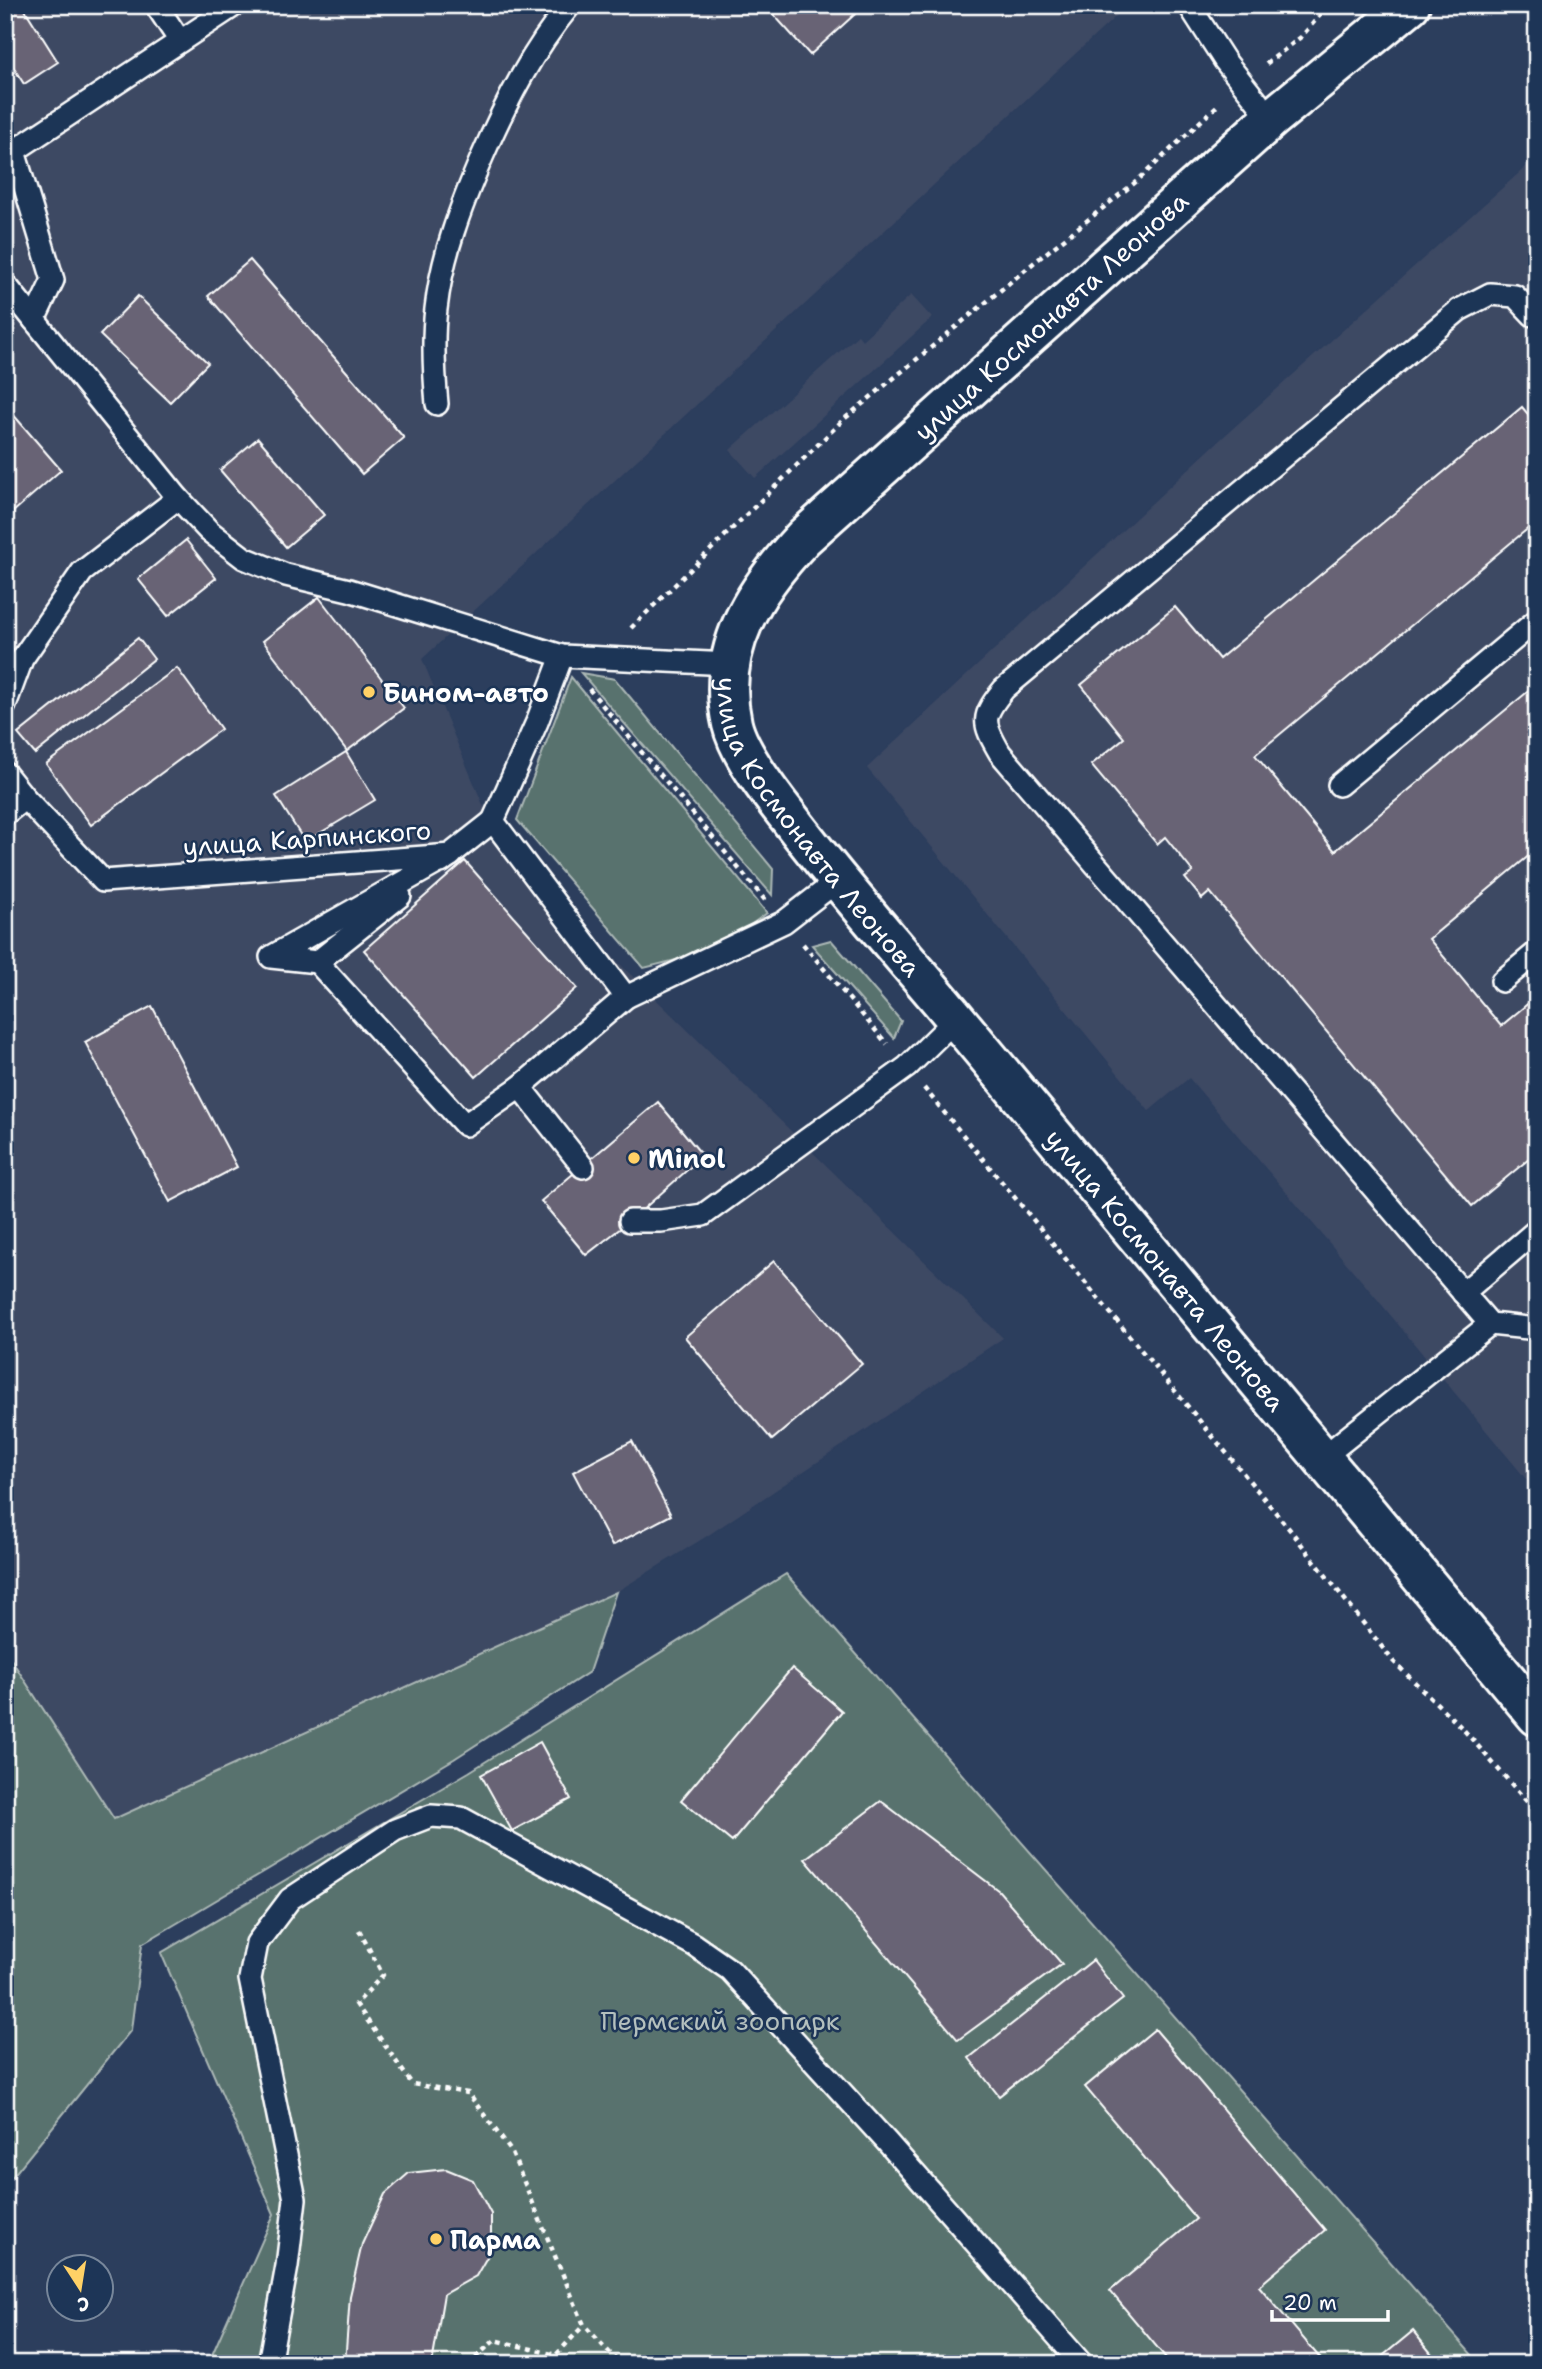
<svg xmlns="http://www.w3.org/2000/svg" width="1542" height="2369" font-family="'Shantell Sans',sans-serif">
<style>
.built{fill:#3e4964}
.green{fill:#58726e;stroke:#acb8b6;stroke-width:2}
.building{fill:#686474;stroke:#fff;stroke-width:2}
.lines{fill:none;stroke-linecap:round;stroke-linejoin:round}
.lane-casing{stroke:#fff;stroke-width:26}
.primary-casing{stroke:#fff;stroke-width:44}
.path{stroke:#fff;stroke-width:4.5;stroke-dasharray:5 5;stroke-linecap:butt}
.lane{stroke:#1d3557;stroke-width:21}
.primary{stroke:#1d3557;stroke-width:38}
.poi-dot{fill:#ffd166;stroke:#1d3557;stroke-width:2.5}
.labels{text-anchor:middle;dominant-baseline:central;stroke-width:5;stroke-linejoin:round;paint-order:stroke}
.street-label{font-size:26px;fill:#fff;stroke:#1d3557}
.poi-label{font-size:26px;font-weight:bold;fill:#fff;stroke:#1d3557;text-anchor:start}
.park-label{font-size:26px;fill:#b4c0be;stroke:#1d3557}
</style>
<rect width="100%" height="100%" fill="#2c3e5d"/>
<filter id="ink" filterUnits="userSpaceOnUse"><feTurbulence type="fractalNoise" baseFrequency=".0143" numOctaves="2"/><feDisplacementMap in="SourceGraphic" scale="14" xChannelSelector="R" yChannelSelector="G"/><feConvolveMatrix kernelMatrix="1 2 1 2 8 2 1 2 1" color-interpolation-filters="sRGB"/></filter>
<g filter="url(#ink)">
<g class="built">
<polygon points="5,5 1128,5 422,659 501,848 1003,1338 707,1536 616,1592 113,1819 5,1650"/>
<polygon points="1537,157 1537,1492 1378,1300 1189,1078 1149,1111 867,768 1221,439"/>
<polygon points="911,295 932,318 755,478 730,450 858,335 862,340"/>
</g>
<g class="green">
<polygon points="581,673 615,679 773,869 772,895"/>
<polygon points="571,677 767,913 731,939 684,958 644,968 517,820"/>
<polygon points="831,940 901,1021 894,1038 812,945"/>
<polygon points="786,1574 1480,2364 208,2364 274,2214 161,1953 469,1772"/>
<polygon points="616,1592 589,1672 454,1759 142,1944 131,2030 5,2186 5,1650 114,1819"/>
</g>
<g class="building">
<polygon points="5,5 29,5 24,8 58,62 24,84 5,54"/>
<polygon points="765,5 865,5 810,55"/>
<polygon points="250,260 404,438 362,474 208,296"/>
<polygon points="138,296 208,363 170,402 100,335"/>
<polygon points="5,405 61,470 5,519"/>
<polygon points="1522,407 1537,425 1537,521 1255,755 1335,851 1537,684 1537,849 1429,939 1501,1026 1537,996 1537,1155 1535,1154 1472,1206 1210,892 1202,899 1185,878 1193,872 1165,837 1157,844 1091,765 1124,738 1081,685 1175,607 1219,659"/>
<polygon points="258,438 324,515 286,547 220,470"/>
<polygon points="186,540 216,578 168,616 138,579"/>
<polygon points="319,597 404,708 347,751 263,641"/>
<polygon points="138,638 154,659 35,754 18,734"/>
<polygon points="177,668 221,729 91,825 46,764"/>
<polygon points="346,752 375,800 305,842 276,796"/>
<polygon points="465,861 577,988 476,1077 364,950"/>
<polygon points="152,1006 237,1167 170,1202 85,1042"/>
<polygon points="658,1102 703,1156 630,1221 586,1255 541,1201"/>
<polygon points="774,1261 862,1364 772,1440 685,1337"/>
<polygon points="632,1441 671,1515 612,1546 573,1472"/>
<polygon points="792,1668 842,1711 732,1842 681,1800"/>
<polygon points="540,1742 571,1799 512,1831 481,1775"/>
<polygon points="881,1801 999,1891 1062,1964 958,2040 805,1859"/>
<polygon points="1093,1960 1123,1999 999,2096 969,2058"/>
<polygon points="1155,2029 1325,2230 1259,2286 1325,2364 1171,2364 1110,2291 1196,2219 1085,2087"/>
<polygon points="446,2169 473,2180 491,2214 491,2250 476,2276 444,2294 432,2364 345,2364 350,2296 362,2244 385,2194 409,2173"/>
<polygon points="1413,2331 1440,2364 1373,2364"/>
</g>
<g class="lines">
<g class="lane-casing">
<g id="lane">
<polyline points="156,5 180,41"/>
<polyline points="1189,5 1225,61 1271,119"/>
<polyline points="5,284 178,498 209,531 244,558 286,575 349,590 562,656 730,664"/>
<path d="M1537,312l-4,3 -18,-19 -25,-2 -31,16 -455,379c-23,28 -22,33 -4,64l490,571 47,5"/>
<polyline points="34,320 53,280 14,151 235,5"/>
<path d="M437,404c-3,-32 -5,-63 -1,-95 6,-54 25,-103 46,-152 24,-55 50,-106 88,-152"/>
<polyline points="562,656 537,722 493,821 626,997"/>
<polyline points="5,705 22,659 82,572 178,498"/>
<polyline points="5,773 25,798 103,881 451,855 271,957 317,962 465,1125 520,1087"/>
<polyline points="1339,785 1537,620"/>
<polyline points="5,814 25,798"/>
<polyline points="441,862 493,821"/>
<polyline points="317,962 400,896"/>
<polyline points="1502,981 1537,952"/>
<polyline points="583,1167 520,1087 626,997 784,922 837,881"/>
<polyline points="630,1221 661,1221 703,1215 907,1067 956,1019"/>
<polyline points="1463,1293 1537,1230"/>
<polyline points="1322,1458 1490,1324"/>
<polyline points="269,2364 287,2266 295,2199 250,1979 257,1943 290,1899 395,1830 431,1816 461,1818 694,1945 730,1970 887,2142 1082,2364"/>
</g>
</g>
<g class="primary-casing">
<g id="primary">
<path id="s1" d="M1410,5l-139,114 -467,418c-49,52 -89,111 -72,187 7,30 39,71 58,95 53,70 111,134 167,201 195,231 387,464 580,696"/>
</g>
</g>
<g class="path">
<polyline points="1266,64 1301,37 1329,5"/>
<polyline points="631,628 843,420 1036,261 1137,181 1219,104"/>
<polyline points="589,689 765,900"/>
<polyline points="803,944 887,1044"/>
<polyline points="924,1088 1291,1531 1393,1661 1463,1729 1537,1813"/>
<polyline points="359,1930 383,1975 356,2004 412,2084 468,2093 511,2151 584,2325 620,2364"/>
<polyline points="468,2364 495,2340 556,2355"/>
<polyline points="556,2364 556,2355 584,2325"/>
</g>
<use href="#lane" class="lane"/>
<use href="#primary" class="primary"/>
</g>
</g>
<g class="poi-dot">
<circle cx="369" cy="692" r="7"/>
<circle cx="634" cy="1158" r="7"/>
<circle cx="436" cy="2239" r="7"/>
</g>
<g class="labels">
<g class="street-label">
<text transform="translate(1051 316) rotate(-42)">улица Космонавта Леонова</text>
<text stroke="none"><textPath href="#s1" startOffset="1148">улица Космонавта Леонова</textPath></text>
<text transform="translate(307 838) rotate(-4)">улица Карпинского</text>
<text stroke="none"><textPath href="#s1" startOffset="1715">улица Космонавта Леонова</textPath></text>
</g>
<g class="poi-label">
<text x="383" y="692">Бином-авто</text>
<text x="648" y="1158">Minol</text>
<text x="450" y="2239">Парма</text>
</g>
<g class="park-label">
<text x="720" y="2020">Пермский зоопарк</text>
</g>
</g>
<rect width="1542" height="2369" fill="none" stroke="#1d3557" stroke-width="28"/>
<rect x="14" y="14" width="1514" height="2341" fill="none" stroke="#fff" stroke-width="2.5" filter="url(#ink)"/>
<g transform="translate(80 2288) rotate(168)"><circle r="33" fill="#1d3557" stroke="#77869a" stroke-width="2"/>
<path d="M0-5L12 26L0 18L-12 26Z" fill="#ffd166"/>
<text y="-10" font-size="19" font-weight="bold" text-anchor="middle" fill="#ffffff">С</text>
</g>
<path d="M1272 2310v10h116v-10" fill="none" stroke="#ffffff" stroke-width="3.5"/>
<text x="1283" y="2310" font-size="21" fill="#ffffff" stroke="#1d3557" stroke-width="5" paint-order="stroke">20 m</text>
</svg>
